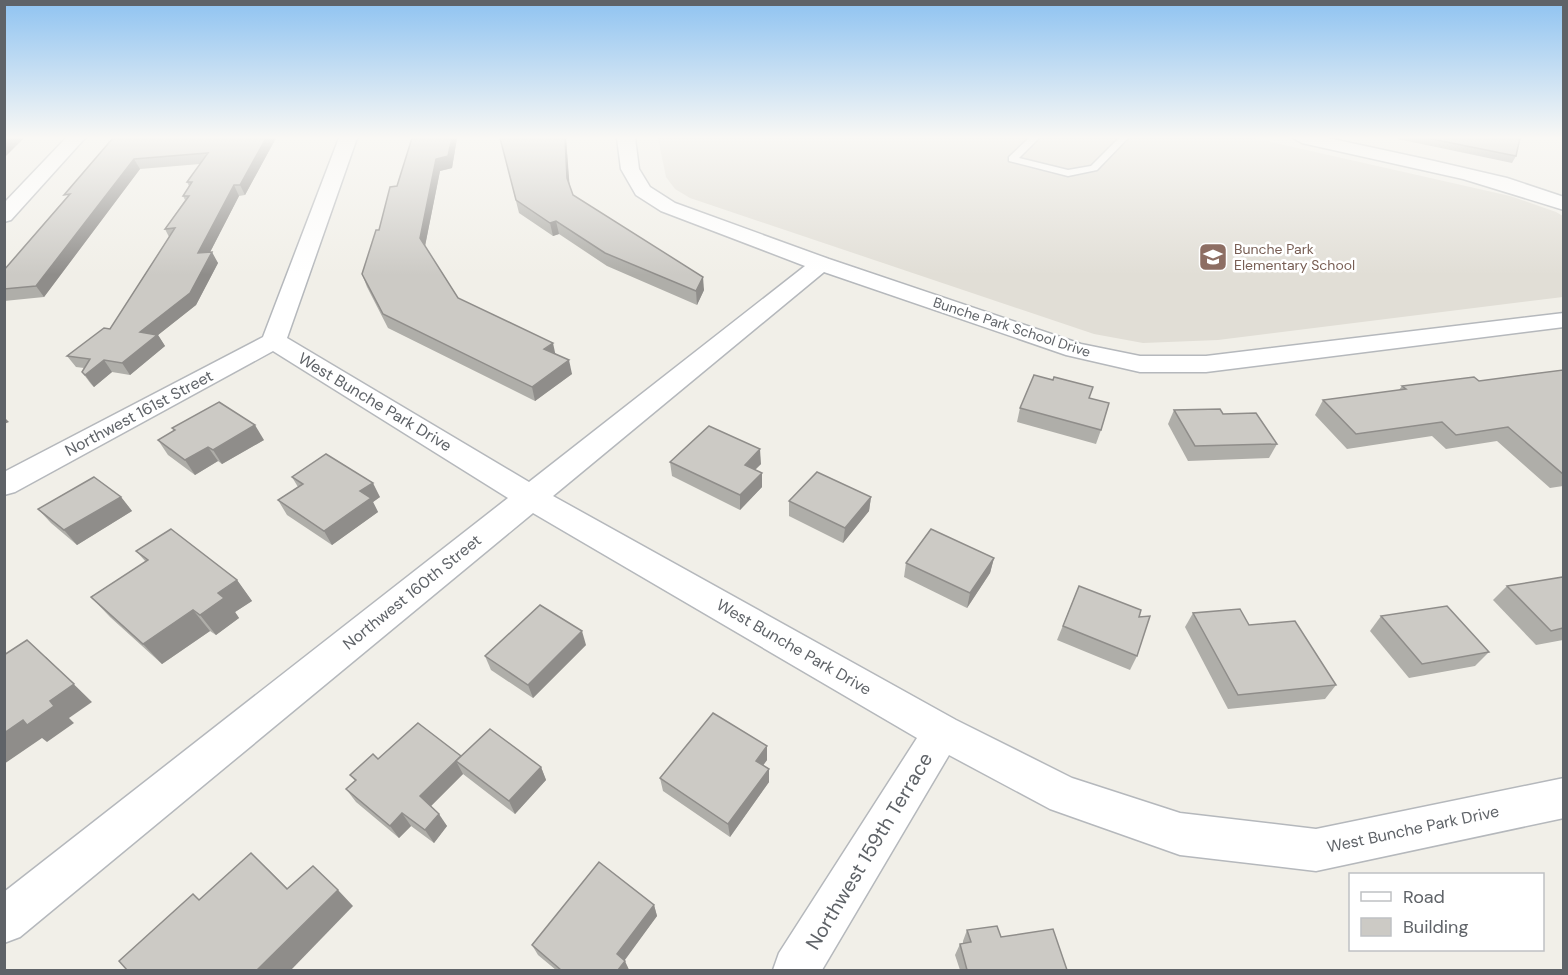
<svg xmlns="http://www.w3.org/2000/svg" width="1568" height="975" font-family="'DM Sans',sans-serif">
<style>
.education{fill:#e1ded6}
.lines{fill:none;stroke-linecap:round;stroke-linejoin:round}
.service-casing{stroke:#b5b8bc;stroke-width:3}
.minor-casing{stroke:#b5b8bc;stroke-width:3}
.service{fill:#fff;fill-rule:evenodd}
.minor{fill:#fff;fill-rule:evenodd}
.wall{fill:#afaea9}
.shaded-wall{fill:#8f8d8a}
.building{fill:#cccac5;stroke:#8f8d8a;stroke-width:1.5}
.labels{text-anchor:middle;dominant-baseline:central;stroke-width:5;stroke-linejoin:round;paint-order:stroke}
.far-education-label{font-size:14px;fill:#785e54;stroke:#fff;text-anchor:start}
.far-street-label{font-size:14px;fill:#5f6368;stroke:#fff}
.street-label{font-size:16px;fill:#5f6368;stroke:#fff}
.near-street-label{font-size:20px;fill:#5f6368;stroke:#fff}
</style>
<rect width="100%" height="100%" fill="#f1efe8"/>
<polygon class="education" points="658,138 1254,138 1510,196 1556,212 1563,216 1563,297 1218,340 1143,343 1094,334 690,198 675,189 666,177"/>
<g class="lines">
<g class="service-casing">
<polygon id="service" points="1029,138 1039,138 1019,158 1068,170 1091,166 1119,138 1128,138 1097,170 1068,176 1009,161 1009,157"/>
</g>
<g class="minor-casing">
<g id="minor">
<polygon points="66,138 85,138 11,220 4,222 4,203"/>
<polygon points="339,138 357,138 287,338 529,482 805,266 661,211 636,195 621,169 617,138 635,138 639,169 650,187 675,203 829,259 1081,344 1140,356 1206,356 1564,313 1564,327 1206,372 1140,372 1066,355 824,272 553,496 956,720 1072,778 1180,813 1316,829 1564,778 1564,818 1316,871 1180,855 1050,809 949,755 822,970 773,970 779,953 917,738 533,513 20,937 4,943 4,892 508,498 273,351 15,492 4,495 4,472 263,337"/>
<polygon points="1293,138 1328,138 1434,161 1507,178 1564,197 1564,210 1463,179 1302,143"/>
</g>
</g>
<use href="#service" class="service"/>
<use href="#minor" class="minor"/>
</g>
<g class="wall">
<polygon points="113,138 276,138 245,195 239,196 210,252 218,263 196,305 158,335 165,346 130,375 112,372 94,387 91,384 82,372 84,368 76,367 67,356 110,329 169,237 165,229 185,200 183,196 189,186 187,182 200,164 140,169 44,297 4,301 4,270 66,198"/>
<polygon points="412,138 457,138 452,168 440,171 425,246 458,298 556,354 572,374 535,401 388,328 367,287 362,274 397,186"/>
<polygon points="500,138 566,138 569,183 573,195 704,290 697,305 607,266 559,234 553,236 519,213"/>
<polygon points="1398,138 1520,138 1516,156 1512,163 1398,139"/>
<polygon points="1563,370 1563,486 1550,488 1497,441 1446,449 1432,436 1347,449 1315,415 1323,400 1399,390 1402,386 1479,381"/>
<polygon points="1020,408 1101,430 1096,444 1017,422"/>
<polygon points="1174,410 1223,414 1277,444 1269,458 1188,461 1168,424"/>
<polygon points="172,428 264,440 222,464 218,461 195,475 168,455 158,440 174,431"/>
<polygon points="670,462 761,464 755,470 762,473 762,487 740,510 672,476"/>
<polygon points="292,477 380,497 373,502 378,512 332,545 287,515 278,500 298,487"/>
<polygon points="121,497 132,511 77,545 51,523 38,509"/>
<polygon points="871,497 869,511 843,543 789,516 789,501"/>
<polygon points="136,551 237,580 252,601 235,612 239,618 216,635 210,631 162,664 110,617 91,597 146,562"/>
<polygon points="994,558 990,573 967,608 904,577 906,563"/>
<polygon points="1563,577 1563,640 1536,645 1493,600 1507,586"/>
<polygon points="1079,586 1137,656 1130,670 1057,640"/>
<polygon points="1193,613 1249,625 1336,685 1325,699 1228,709 1185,627"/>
<polygon points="1381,616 1489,652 1475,666 1409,678 1370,631"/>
<polygon points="586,645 533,698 491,670 485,656"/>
<polygon points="461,756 541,767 546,780 515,814 463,774 431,806 447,826 434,843 411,826 399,838 356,802 346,789 355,781 350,775 378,759"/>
<polygon points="767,760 763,765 769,769 769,782 730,837 663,791 660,778"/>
<polygon points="654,905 657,916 624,960 629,970 556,970 538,955 532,945"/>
<polygon points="967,930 1001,937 1067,970 960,970 955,955 960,944 963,944 963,941"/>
</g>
<g class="shaded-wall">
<polygon points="4,138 24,138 4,158"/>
<polygon points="266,138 276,138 245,195 240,185"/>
<polygon points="452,138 457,138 452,168 440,171 424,251 420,238 436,159"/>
<polygon points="565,138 566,138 570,191 567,178"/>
<polygon points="134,159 140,169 44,297 36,286"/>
<polygon points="234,185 239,196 204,264 198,253"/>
<polygon points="556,221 559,234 553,236 550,223"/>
<polygon points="212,252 218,263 196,305 158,335 165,346 130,375 122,363 140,332"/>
<polygon points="703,277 704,290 697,305 696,291"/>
<polygon points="553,343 556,357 544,349"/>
<polygon points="104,360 112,372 94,387 85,375"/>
<polygon points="569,360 572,374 535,401 532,387"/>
<polygon points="4,417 9,422 4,424"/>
<polygon points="255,425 264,440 222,464 213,450"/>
<polygon points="208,447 218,461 195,475 185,460"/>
<polygon points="760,449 761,464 745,479 745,465"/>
<polygon points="762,473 762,487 740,510 740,495"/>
<polygon points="373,483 380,497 373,502 378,512 332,545 324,531 360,491"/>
<polygon points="121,497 132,511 77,545 64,530"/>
<polygon points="871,497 869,511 843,543 845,528"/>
<polygon points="994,558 990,573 967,608 970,593"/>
<polygon points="237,580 252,601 235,612 239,618 216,635 200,615 218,593"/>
<polygon points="193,610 210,631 162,664 143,644"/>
<polygon points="582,631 586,645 533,698 528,685"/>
<polygon points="46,657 92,702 69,718 74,723 47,742 42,738 4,764 4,733 50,701"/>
<polygon points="767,746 767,760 757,774 756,761"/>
<polygon points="461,756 456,761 463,774 428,809 420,796"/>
<polygon points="541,767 546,780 515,814 509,801"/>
<polygon points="769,769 769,782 730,837 728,824"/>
<polygon points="402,813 411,826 399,838 390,826"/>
<polygon points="439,814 447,826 434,843 425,830"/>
<polygon points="251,853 269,870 304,905 287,889"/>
<polygon points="338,890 353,906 291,970 257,970"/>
<polygon points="654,905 657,916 622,964 617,954"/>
<polygon points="625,961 629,970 618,970"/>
</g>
<g class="building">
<polygon points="113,138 266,138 240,185 234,185 198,253 212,252 190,293 140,332 157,335 122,363 104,360 85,375 82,372 90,359 67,356 104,328 110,329 175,228 165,229 189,196 183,196 192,182 187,182 208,153 134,159 36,286 4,289 4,270 70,194 64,195"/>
<polygon points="412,138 452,138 448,156 436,159 420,238 458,298 553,343 544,349 569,360 532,387 383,314 362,274 376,230 379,230 390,187 397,186"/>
<polygon points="500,138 565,138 567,178 573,195 703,277 696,291 605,253 556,221 550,223 516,200"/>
<polygon points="1427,138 1520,138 1516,156"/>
<polygon points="1563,370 1563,474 1508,427 1456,435 1442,422 1356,434 1323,400 1406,389 1402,386 1474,377 1479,381"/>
<polygon points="1034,375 1053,380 1054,377 1093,387 1089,398 1109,403 1101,430 1020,408"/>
<polygon points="219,402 255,425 213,450 208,447 185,460 158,440 175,430 172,428"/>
<polygon points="1220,409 1223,414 1256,413 1277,444 1195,446 1174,410"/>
<polygon points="709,426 760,449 745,465 762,473 740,495 670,462"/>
<polygon points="326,454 373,483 360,491 371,498 324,531 278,500 303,484 292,477"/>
<polygon points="817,472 871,497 845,528 789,501"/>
<polygon points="94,477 121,497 64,530 38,509"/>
<polygon points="171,529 237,580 218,593 224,598 200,615 193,610 143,644 91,597 148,560 136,551"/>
<polygon points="931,529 994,558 970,593 906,563"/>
<polygon points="1563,577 1563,628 1551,631 1507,586"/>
<polygon points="1079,586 1141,610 1139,617 1150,616 1137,656 1063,626"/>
<polygon points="540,605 582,631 528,685 485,656"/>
<polygon points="1447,606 1489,652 1422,664 1381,616"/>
<polygon points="1240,609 1249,625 1295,621 1336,685 1238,695 1193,613"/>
<polygon points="27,640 74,684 50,701 54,706 27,725 23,720 4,733 4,655"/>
<polygon points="713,713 767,746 756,761 769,769 728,824 660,778"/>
<polygon points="418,723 461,756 420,796 439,814 425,830 402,813 390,826 346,789 356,780 350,775 373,754 378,759"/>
<polygon points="490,729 541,767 509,801 456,761"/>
<polygon points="251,853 287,889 313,866 338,890 257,970 127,970 119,961 193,894 199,900"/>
<polygon points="599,862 654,905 617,954 625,961 618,970 561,970 532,945"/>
<polygon points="997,926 1001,937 1053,929 1067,970 967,970 960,944 971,942 967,930"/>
</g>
<linearGradient id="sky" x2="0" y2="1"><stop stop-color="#8fc3f1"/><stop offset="0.5" stop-color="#f9f8f5"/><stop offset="1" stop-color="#f9f8f5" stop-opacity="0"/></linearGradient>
<rect width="1568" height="275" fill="url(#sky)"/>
<defs>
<g id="school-square" transform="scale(1.5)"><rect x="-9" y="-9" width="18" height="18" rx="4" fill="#8d6e63" stroke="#fff"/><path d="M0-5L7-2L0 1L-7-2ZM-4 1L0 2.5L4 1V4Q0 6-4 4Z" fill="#fff"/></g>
</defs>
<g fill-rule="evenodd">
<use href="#school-square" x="1213" y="257"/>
</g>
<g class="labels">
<g class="far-education-label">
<text x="1234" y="249">Bunche Park<tspan x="1234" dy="16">Elementary School</tspan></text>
</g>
<g class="far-street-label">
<text transform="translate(1012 327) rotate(18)">Bunche Park School Drive</text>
</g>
<g class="street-label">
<text transform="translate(375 402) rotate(31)">West Bunche Park Drive</text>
<text transform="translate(139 413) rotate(-28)">Northwest 161st Street</text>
<text transform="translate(412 592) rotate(-39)">Northwest 160th Street</text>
<text transform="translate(794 647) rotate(30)">West Bunche Park Drive</text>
<text transform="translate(1413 829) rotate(-12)">West Bunche Park Drive</text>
</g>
<g class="near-street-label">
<text transform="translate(869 851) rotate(-59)">Northwest 159th Terrace</text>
</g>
</g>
<rect width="1568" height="975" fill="none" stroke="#5f6368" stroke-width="12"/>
<rect x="1349" y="873" width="195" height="78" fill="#ffffff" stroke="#bfc1c3" stroke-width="1.5"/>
<rect x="1361" y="892" width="30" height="9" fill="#ffffff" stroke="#bfc1c3" stroke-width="1.5"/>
<text x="1403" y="903" font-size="18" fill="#5f6368">Road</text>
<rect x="1361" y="918" width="30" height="18" fill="#cccac5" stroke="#bfc1c3" stroke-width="1.5"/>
<text x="1403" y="933" font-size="18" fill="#5f6368">Building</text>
</svg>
